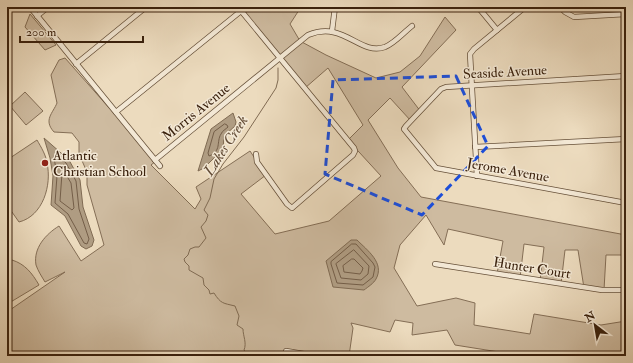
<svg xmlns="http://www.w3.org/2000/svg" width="633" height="363" font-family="'IM FELL Double Pica',serif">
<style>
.green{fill:#cebba0;stroke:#846e56}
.water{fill:#af9c82;stroke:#806b53}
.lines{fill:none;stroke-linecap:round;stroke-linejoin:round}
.shore{stroke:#745e48;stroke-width:1}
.stream{stroke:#806b53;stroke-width:1}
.minor-casing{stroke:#665039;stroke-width:6}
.minor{stroke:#f3e8d5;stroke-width:4.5}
.marked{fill:none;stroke:#1d4ed8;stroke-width:3;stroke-dasharray:8 5;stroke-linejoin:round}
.poi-dot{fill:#8f2418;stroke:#f3e8d5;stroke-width:1.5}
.labels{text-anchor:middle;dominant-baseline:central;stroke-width:3;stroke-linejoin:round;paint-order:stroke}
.street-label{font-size:14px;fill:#3a210d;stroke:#f3e8d5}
.poi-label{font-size:14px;fill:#3a210d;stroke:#f3e8d5;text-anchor:start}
.water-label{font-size:15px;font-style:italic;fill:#634c36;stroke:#f3e8d5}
</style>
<rect width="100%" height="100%" fill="#ecdbbe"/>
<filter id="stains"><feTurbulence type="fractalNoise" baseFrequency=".005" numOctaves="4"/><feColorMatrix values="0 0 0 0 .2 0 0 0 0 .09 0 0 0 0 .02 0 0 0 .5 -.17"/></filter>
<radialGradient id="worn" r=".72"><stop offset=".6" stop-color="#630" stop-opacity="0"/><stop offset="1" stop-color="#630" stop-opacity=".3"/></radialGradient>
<g class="green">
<path d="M245,7h56l-11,17 10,17 26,14 50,23 24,-6 20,-16 25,-39 11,13 -54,57 19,25 -10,9 -21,-23 -22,22 30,48 23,29 205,38v20h-20l-2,35 -20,-2 -6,-38h-13l-4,34 -21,-3 4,-34 -20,-3 -4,34 -23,-4 6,-33 -55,-12 -4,16 -18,-30 -26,30 -6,23 23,38 39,-8 19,5 -1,22 56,9 4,-20 67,11 25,-4v33l-2,2h-100l-69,-11 -8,-15 -35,5 1,-12 -18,-3 -5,12 -39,-9 2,5 -4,28h-342v-44l58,-40 -20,10c-3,-5 -7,-11 -9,-17 -3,-17 10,-31 23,-39l22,35 23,-16 -17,-60v-13l-8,-18v-12l-7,-9 -18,-1c-11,-12 -1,-19 3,-29l-6,-28 8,-15 6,-2 91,103 -5,4 44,44 6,-10 -5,-12 54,-36 16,24 -25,19 34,40 54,-13 52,-45 -33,-36 15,-15 -35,-57 -23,20 -50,-61 -12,-19z"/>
<polygon points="30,14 56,45 45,50 25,27"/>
<polygon points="25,92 43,111 26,125 10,106"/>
<path d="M37,140c4,7 9,15 10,23 5,22 -4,53 -28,59l-12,-17v-45z"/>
<path d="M12,260c13,4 20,13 27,25l-30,18 -2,-1v-40z"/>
</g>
<g class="water">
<polygon points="233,113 236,122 235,126 224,136 223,149 204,168 198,171 211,129"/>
<polygon points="44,138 69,160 80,180 83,207 94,240 92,246 86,249 81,246 65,216 51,205 53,176 50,158"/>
<path d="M351,240h6c10,10 28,23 19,39 -2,4 -8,8 -12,11l-31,-3 -7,-26z"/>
</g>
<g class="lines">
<g class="shore">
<path d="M225,124l2,1 1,2c-2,2 -6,4 -7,7 -5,8 1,17 -12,22l-1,-3 6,-21z"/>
<polygon points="55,155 57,155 66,163 76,181 79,209 89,239 87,244 84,243 68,214 55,203 57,176 54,157"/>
<polygon points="63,172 65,173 71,183 74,208 72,210 60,201 62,173"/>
<polygon points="352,244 356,244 373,263 375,267 373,277 363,285 337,283 331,264 331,262"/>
<polygon points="354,250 369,266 368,274 361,280 341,278 336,264"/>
<polygon points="352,259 354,259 363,268 362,271 360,274 344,272 343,266"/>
</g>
<path class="stream" d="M248,356l-4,-6c3,-7 -1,-14 -1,-21l-6,-4 2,-9 -4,-10c-12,-3 -14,-2 -21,-13l-4,1 -1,-4 -5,-5 -1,-7 -14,-8v-4l-4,-4 -1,-3 4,-4 2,-6 5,-2h4l7,-9 -5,-11 5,-6 2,-6 -4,-5 6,-12 4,-19 9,-15 21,-27 32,-49 2,-8v-12"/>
<g class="minor-casing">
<g id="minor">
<path d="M30,7l125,153 153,-125c36,-15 51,21 77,12 10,-4 18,-14 27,-21"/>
<polyline points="238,7 354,148 355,151 353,155 292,208 287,204 257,162 256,154"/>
<polyline points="478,7 497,30"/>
<polyline points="560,7 565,12 574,17 626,14"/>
<polyline points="37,16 48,7"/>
<polyline points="332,31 335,7"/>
<polyline points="76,64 146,7"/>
<polyline points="626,76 446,87 441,89 406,126 404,129 436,168 626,203"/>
<polyline points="116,112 241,11"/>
<polyline points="475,147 626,139"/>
<polyline points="155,160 160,166"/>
<polyline points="477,176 470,54 474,49 525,7"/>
<polyline points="435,264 602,290 626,290"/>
<polyline points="286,351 316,356"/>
</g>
</g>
<use href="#minor" class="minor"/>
</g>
<path class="marked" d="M456,76l32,70 -66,69 -97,-41 8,-94z"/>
<circle class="poi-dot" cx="45" cy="163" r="4"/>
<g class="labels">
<g class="street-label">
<text transform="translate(505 72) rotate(-3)">Seaside Avenue</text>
<text transform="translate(196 112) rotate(-39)">Morris Avenue</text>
<text transform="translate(508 170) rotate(10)">Jerome Avenue</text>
<text transform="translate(532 268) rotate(9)">Hunter Court</text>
</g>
<g class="poi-label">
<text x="53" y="155">Atlantic<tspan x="53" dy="16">Christian School</tspan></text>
</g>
<g class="water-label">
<text transform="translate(226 146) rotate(-57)">Lakes Creek</text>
</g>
</g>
<rect width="633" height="363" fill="none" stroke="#ecdbbe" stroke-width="24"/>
<rect x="8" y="8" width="617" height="347" fill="none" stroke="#3a210d" stroke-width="2"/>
<rect x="12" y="12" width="609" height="339" fill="none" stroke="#3a210d"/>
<g transform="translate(595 325) rotate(329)" stroke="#f3e8d5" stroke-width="3" paint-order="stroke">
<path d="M0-3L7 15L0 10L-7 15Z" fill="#3a210d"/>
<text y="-6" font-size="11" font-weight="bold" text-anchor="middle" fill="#3a210d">N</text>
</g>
<path d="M20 36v6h123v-6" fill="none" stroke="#3a210d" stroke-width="2"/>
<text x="26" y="36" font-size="12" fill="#3a210d" stroke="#f3e8d5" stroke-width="3" paint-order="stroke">200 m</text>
<rect width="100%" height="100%" filter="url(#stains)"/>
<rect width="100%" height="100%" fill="url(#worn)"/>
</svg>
